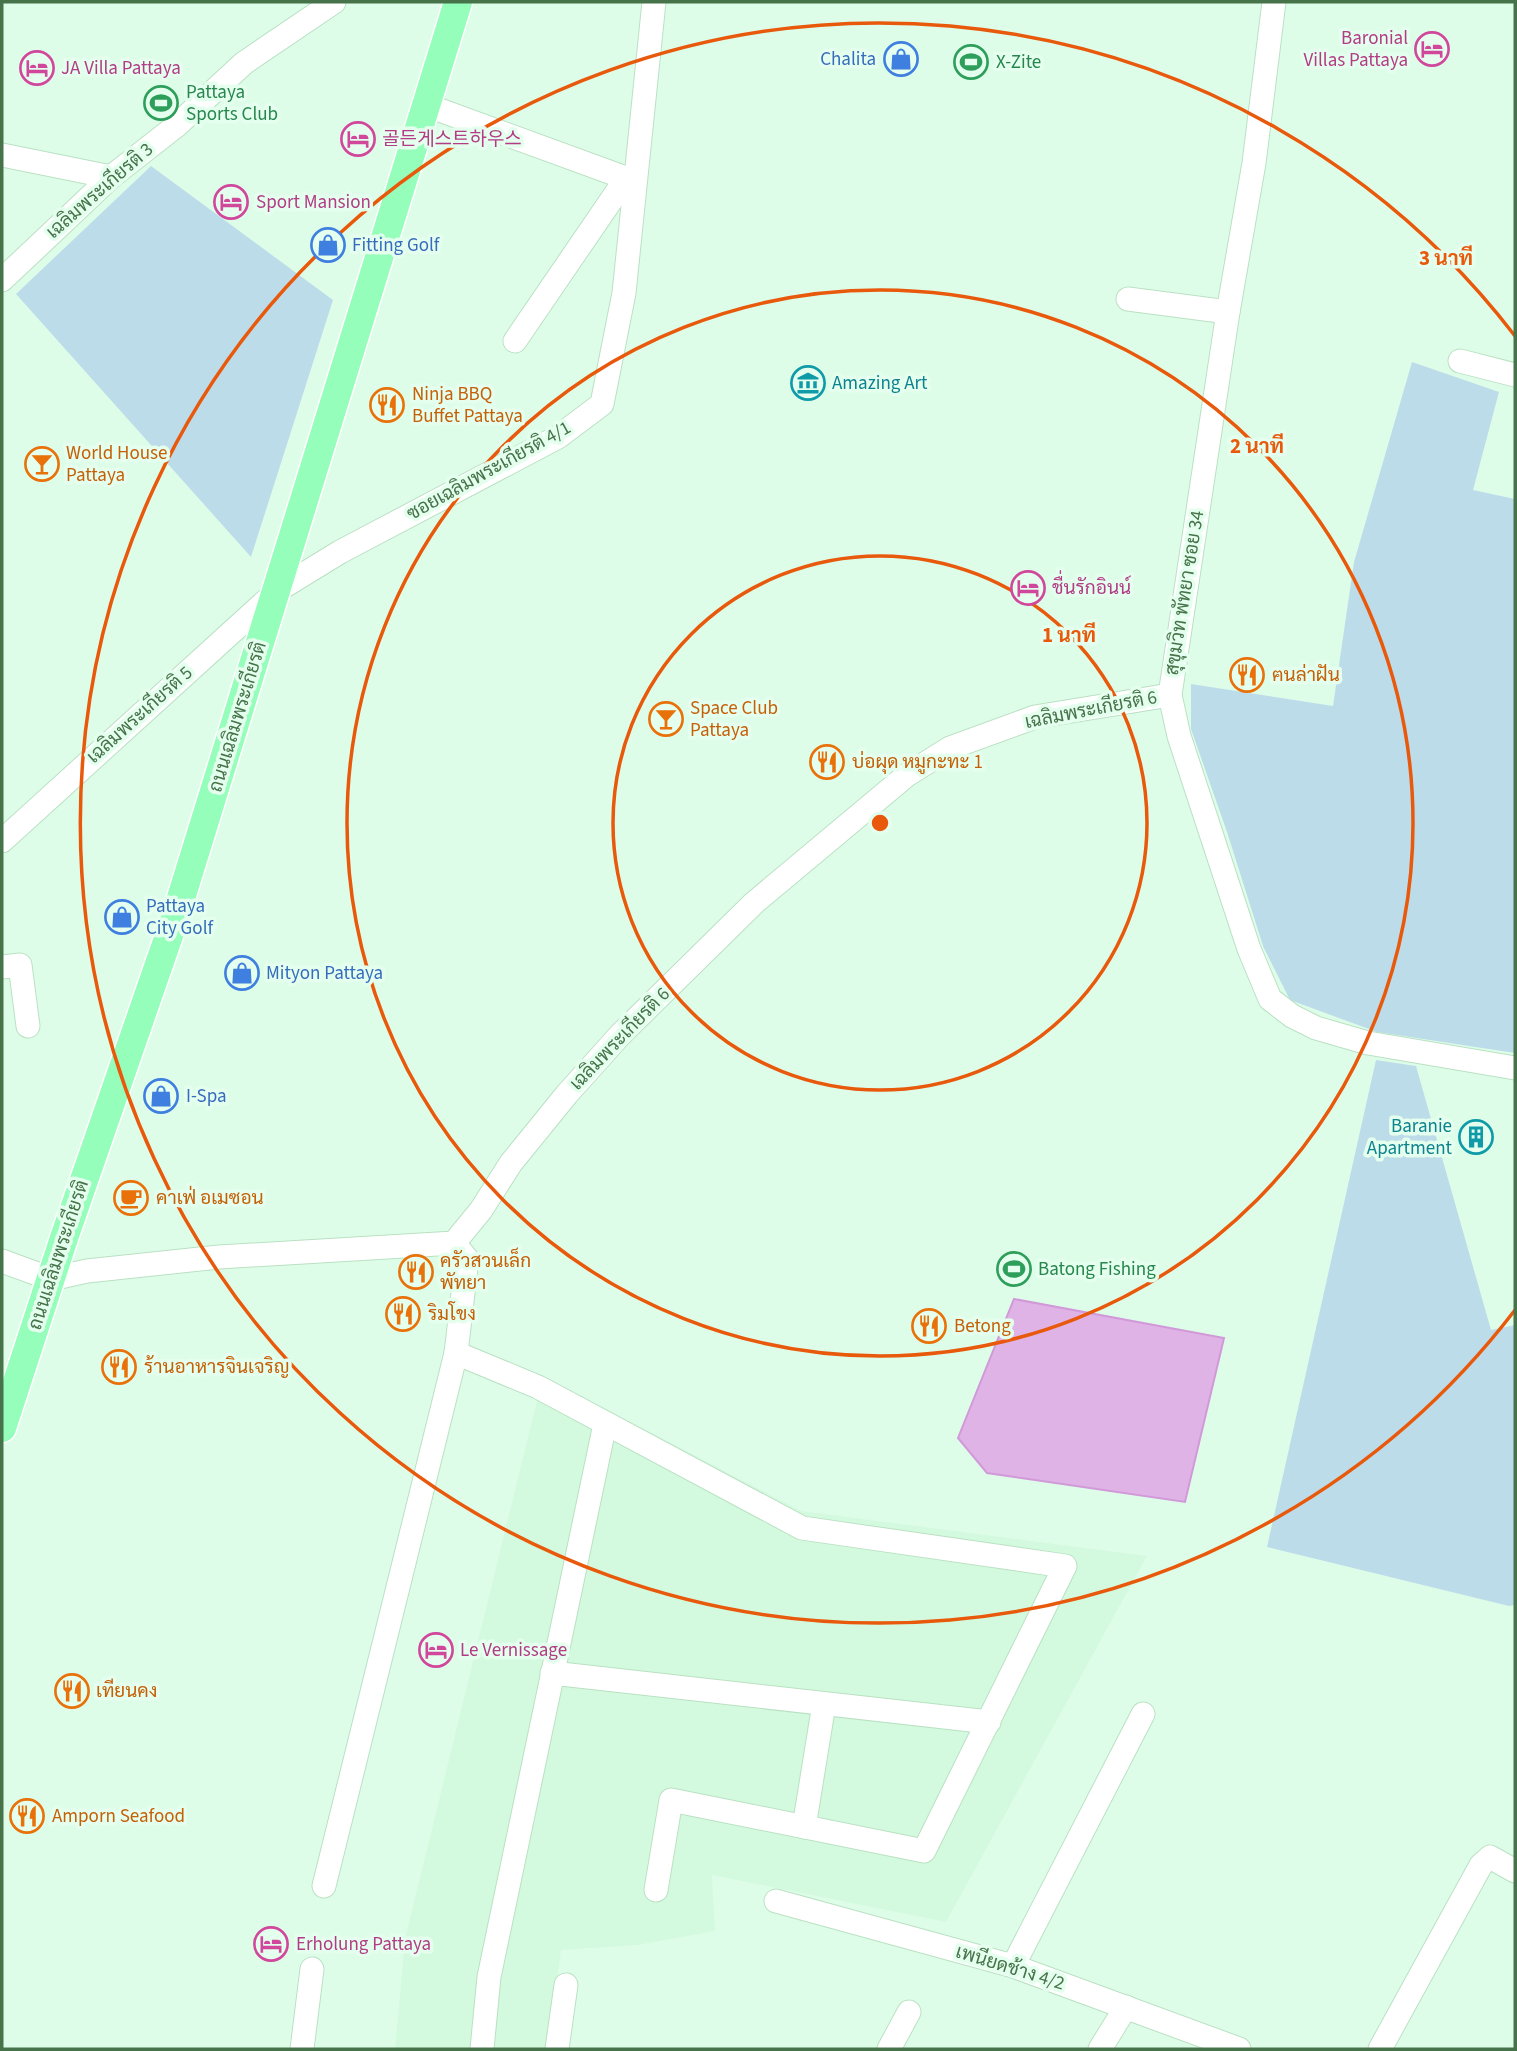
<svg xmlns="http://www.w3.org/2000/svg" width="1517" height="2051" font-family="'Source Sans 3','Noto Sans KR',Sarabun,sans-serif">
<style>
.residential{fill:#d3fade}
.green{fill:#bddcea}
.water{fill:#e0b3e6;stroke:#d199d8;stroke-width:2}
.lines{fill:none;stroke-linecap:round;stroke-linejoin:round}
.minor-casing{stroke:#bae1c3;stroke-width:25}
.major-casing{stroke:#fff;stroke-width:31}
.minor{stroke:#fff;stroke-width:23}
.major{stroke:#94feba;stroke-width:28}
.ring{fill:none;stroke:#e8590c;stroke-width:3.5}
.labels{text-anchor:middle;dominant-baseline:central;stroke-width:7;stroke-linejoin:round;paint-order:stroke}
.hotel-label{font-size:19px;fill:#b23c85;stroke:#e5ffee;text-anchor:start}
.shop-label{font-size:19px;fill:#366cbe;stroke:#e5ffee;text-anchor:start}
.leisure-label{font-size:19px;fill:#27864d;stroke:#e5ffee;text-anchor:start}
.street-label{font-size:19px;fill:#46734a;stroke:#e5ffee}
.culture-label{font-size:19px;fill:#0d838f;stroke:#e5ffee;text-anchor:start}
.food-label{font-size:19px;fill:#c56008;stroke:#e5ffee;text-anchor:start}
.centre{fill:#e8590c;stroke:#e5ffee;stroke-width:3.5}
.ring-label{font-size:21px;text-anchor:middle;font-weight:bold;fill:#e8590c;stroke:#e5ffee;stroke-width:7;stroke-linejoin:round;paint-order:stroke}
</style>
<rect width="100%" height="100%" fill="#defde9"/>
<polygon class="residential" points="543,1376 801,1511 1147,1556 946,1922 712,1875 715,1931 638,1945 561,1950 548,2049 395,2049 405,1939"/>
<g class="green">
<polygon points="151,166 333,300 251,557 16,294"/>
<polygon points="1412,362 1499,392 1473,490 1515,499 1515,1053 1377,1032 1290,1000 1263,946 1227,832 1191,729 1191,684 1333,706 1354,562"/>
<polygon points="1376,1060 1416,1066 1491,1330 1515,1325 1515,1605 1509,1606 1267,1547"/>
</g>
<polygon class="water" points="1014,1299 1224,1338 1185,1502 987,1473 958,1438"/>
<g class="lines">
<g class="minor-casing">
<g id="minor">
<polyline points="1274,2 1254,163 1228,312 1170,695 1179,736 1249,949 1270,999 1292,1016 1316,1028 1368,1043 1515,1068"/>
<polyline points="426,105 634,181"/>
<polyline points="2,155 111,177"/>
<polyline points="2,280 111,177 176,126 244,63 334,2"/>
<polyline points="1128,299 1228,312"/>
<polyline points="515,341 625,180"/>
<polyline points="1460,361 1515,375"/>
<polyline points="2,841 278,590 340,552 558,437 602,404 624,293 654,2"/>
<polyline points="2,967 20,965 28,1026"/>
<polyline points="2,1261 51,1279 87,1271 219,1257 454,1243 481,1210 511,1163 567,1094 620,1035 754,903 907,775 950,748 1035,717 1170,695"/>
<polyline points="456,1353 538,1387 802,1528 1065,1566 924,1851 671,1800 656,1890"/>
<polyline points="552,1673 989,1722"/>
<polyline points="804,1827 824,1704"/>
<polyline points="324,1886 456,1353 467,1259 454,1243"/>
<polyline points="776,1901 1013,1966 1239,2049"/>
<polyline points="1013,1966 1143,1714"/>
<polyline points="302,2049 312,1969"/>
<polyline points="482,2049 489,1977 605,1424"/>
<polyline points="557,2049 566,1985"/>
<polyline points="889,2049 909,2012"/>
<polyline points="1100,2049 1126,2007"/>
<polyline points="1380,2049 1481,1865 1490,1857 1515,1871"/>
</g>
</g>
<g class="major-casing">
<polyline id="major" points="2,1428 64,1238 173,924 458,2"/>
</g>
<use href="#minor" class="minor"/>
<use href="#major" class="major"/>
</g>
<g class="ring">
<circle cx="880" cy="823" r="267"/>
<circle cx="880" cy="823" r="533"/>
<path d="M1515 1310A800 800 0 1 1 1515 336"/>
</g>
<defs>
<g id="hotel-ring" transform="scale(1.75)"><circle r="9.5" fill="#e5ffee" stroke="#d1479c" stroke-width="1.5"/><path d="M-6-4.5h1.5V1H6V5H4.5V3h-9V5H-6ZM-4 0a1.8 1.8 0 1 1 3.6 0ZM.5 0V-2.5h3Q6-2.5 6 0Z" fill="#d1479c"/></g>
<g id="shop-ring" transform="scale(1.75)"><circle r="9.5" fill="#e5ffee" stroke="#3f7fe0" stroke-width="1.5"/><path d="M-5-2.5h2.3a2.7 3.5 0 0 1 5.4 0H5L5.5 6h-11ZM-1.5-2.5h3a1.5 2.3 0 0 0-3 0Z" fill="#3f7fe0"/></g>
<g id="stadium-ring" transform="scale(1.75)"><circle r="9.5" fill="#e5ffee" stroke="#2e9e5b" stroke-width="1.5"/><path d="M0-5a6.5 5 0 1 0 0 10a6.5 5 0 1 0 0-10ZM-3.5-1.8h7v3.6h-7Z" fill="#2e9e5b"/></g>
<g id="museum-ring" transform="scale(1.75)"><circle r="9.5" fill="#e5ffee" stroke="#0f9aa8" stroke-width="1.5"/><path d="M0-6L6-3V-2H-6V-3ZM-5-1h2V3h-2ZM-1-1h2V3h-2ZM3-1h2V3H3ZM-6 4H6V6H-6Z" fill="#0f9aa8"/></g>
<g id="restaurant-ring" transform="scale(1.75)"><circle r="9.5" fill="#e5ffee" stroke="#e8710a" stroke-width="1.5"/><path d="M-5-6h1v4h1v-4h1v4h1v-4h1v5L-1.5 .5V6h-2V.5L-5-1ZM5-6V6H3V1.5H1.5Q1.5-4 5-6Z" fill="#e8710a"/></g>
<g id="bar-ring" transform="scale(1.75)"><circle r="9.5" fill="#e5ffee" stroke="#e8710a" stroke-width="1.5"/><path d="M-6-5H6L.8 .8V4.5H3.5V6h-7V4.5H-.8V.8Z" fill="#e8710a"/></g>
<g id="building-ring" transform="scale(1.75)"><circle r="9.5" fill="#e5ffee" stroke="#0f9aa8" stroke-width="1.5"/><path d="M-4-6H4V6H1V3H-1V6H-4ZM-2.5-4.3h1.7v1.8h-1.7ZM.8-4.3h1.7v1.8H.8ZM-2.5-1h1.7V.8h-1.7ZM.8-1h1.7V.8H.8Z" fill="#0f9aa8"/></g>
<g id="cafe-ring" transform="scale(1.75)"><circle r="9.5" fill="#e5ffee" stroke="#e8710a" stroke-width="1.5"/><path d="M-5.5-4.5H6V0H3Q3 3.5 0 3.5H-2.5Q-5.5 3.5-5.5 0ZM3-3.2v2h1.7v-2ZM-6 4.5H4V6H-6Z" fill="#e8710a"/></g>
</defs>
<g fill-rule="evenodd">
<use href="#hotel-ring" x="1432" y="49"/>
<use href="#shop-ring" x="901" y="59"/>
<use href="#stadium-ring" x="971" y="62"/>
<use href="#hotel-ring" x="37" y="68"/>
<use href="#stadium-ring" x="161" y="103"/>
<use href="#hotel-ring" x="358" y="139"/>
<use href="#hotel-ring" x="231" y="202"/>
<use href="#shop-ring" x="328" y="245"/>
<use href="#museum-ring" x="808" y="383"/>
<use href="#restaurant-ring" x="387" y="405"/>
<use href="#bar-ring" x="42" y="464"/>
<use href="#hotel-ring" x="1028" y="588"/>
<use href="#restaurant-ring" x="1247" y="675"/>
<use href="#bar-ring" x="666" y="719"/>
<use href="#restaurant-ring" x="827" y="762"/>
<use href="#shop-ring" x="122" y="917"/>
<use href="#shop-ring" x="242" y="973"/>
<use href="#shop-ring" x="161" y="1096"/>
<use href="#building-ring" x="1476" y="1137"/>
<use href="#cafe-ring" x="131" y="1198"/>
<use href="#stadium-ring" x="1014" y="1269"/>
<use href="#restaurant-ring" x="416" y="1272"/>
<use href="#restaurant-ring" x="403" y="1314"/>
<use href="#restaurant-ring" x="929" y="1326"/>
<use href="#restaurant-ring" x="119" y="1367"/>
<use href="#hotel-ring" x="436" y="1650"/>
<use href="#restaurant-ring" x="72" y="1691"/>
<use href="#restaurant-ring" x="27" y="1816"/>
<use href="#hotel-ring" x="271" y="1944"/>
</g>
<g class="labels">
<g class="hotel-label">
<text x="1408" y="38" text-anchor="end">Baronial<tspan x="1408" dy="22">Villas Pattaya</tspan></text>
<text x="61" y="68">JA Villa Pattaya</text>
<text x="382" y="139">골든게스트하우스</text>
<text x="256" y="202">Sport Mansion</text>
<text x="1052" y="588">ชื่นรักอินน์</text>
<text x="460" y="1650">Le Vernissage</text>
<text x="296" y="1944">Erholung Pattaya</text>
</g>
<g class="shop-label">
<text x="876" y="59" text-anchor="end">Chalita</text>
<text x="352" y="245">Fitting Golf</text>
<text x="146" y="906">Pattaya<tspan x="146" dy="22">City Golf</tspan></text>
<text x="266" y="973">Mityon Pattaya</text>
<text x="186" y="1096">I-Spa</text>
</g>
<g class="leisure-label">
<text x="996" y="62">X-Zite</text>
<text x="186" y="92">Pattaya<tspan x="186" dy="22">Sports Club</tspan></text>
<text x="1038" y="1269">Batong Fishing</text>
</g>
<g class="street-label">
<text transform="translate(100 191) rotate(-41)">เฉลิมพระเกียรติ 3</text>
<text transform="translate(489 471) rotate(-29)">ซอยเฉลิมพระเกียรติ 4/1</text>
<text transform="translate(1185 593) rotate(-81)">สุขุมวิท พัทยา ซอย 34</text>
<text transform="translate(1091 710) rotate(-11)">เฉลิมพระเกียรติ 6</text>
<text transform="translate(140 715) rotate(-42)">เฉลิมพระเกียรติ 5</text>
<text transform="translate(238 717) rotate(-73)">ถนนเฉลิมพระเกียรติ</text>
<text transform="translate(620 1039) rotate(-46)">เฉลิมพระเกียรติ 6</text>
<text transform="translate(59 1255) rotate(-72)">ถนนเฉลิมพระเกียรติ</text>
<text transform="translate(1010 1968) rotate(17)">เพนียดช้าง 4/2</text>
</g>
<g class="culture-label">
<text x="832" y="383">Amazing Art</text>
<text x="1452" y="1126" text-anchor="end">Baranie<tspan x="1452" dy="22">Apartment</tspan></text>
</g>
<g class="food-label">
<text x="412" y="394">Ninja BBQ<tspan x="412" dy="22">Buffet Pattaya</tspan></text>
<text x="66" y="453">World House<tspan x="66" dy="22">Pattaya</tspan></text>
<text x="1272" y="675">ฅนล่าฝัน</text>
<text x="690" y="708">Space Club<tspan x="690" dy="22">Pattaya</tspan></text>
<text x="852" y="762">บ่อผุด หมูกะทะ 1</text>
<text x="156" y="1198">คาเฟ่ อเมซอน</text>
<text x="440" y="1261">ครัวสวนเล็ก<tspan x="440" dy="22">พัทยา</tspan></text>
<text x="428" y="1314">ริมโขง</text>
<text x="954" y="1326">Betong</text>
<text x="144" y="1367">ร้านอาหารจินเจริญ</text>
<text x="96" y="1691">เทียนคง</text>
<text x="52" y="1816">Amporn Seafood</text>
</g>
</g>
<circle cx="880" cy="823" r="10" class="centre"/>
<g class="ring-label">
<text x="1446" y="265">3 นาที</text>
<text x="1257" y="453">2 นาที</text>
<text x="1069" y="642">1 นาที</text>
</g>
<rect width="1517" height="2051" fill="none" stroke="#46734a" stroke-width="7"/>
</svg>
